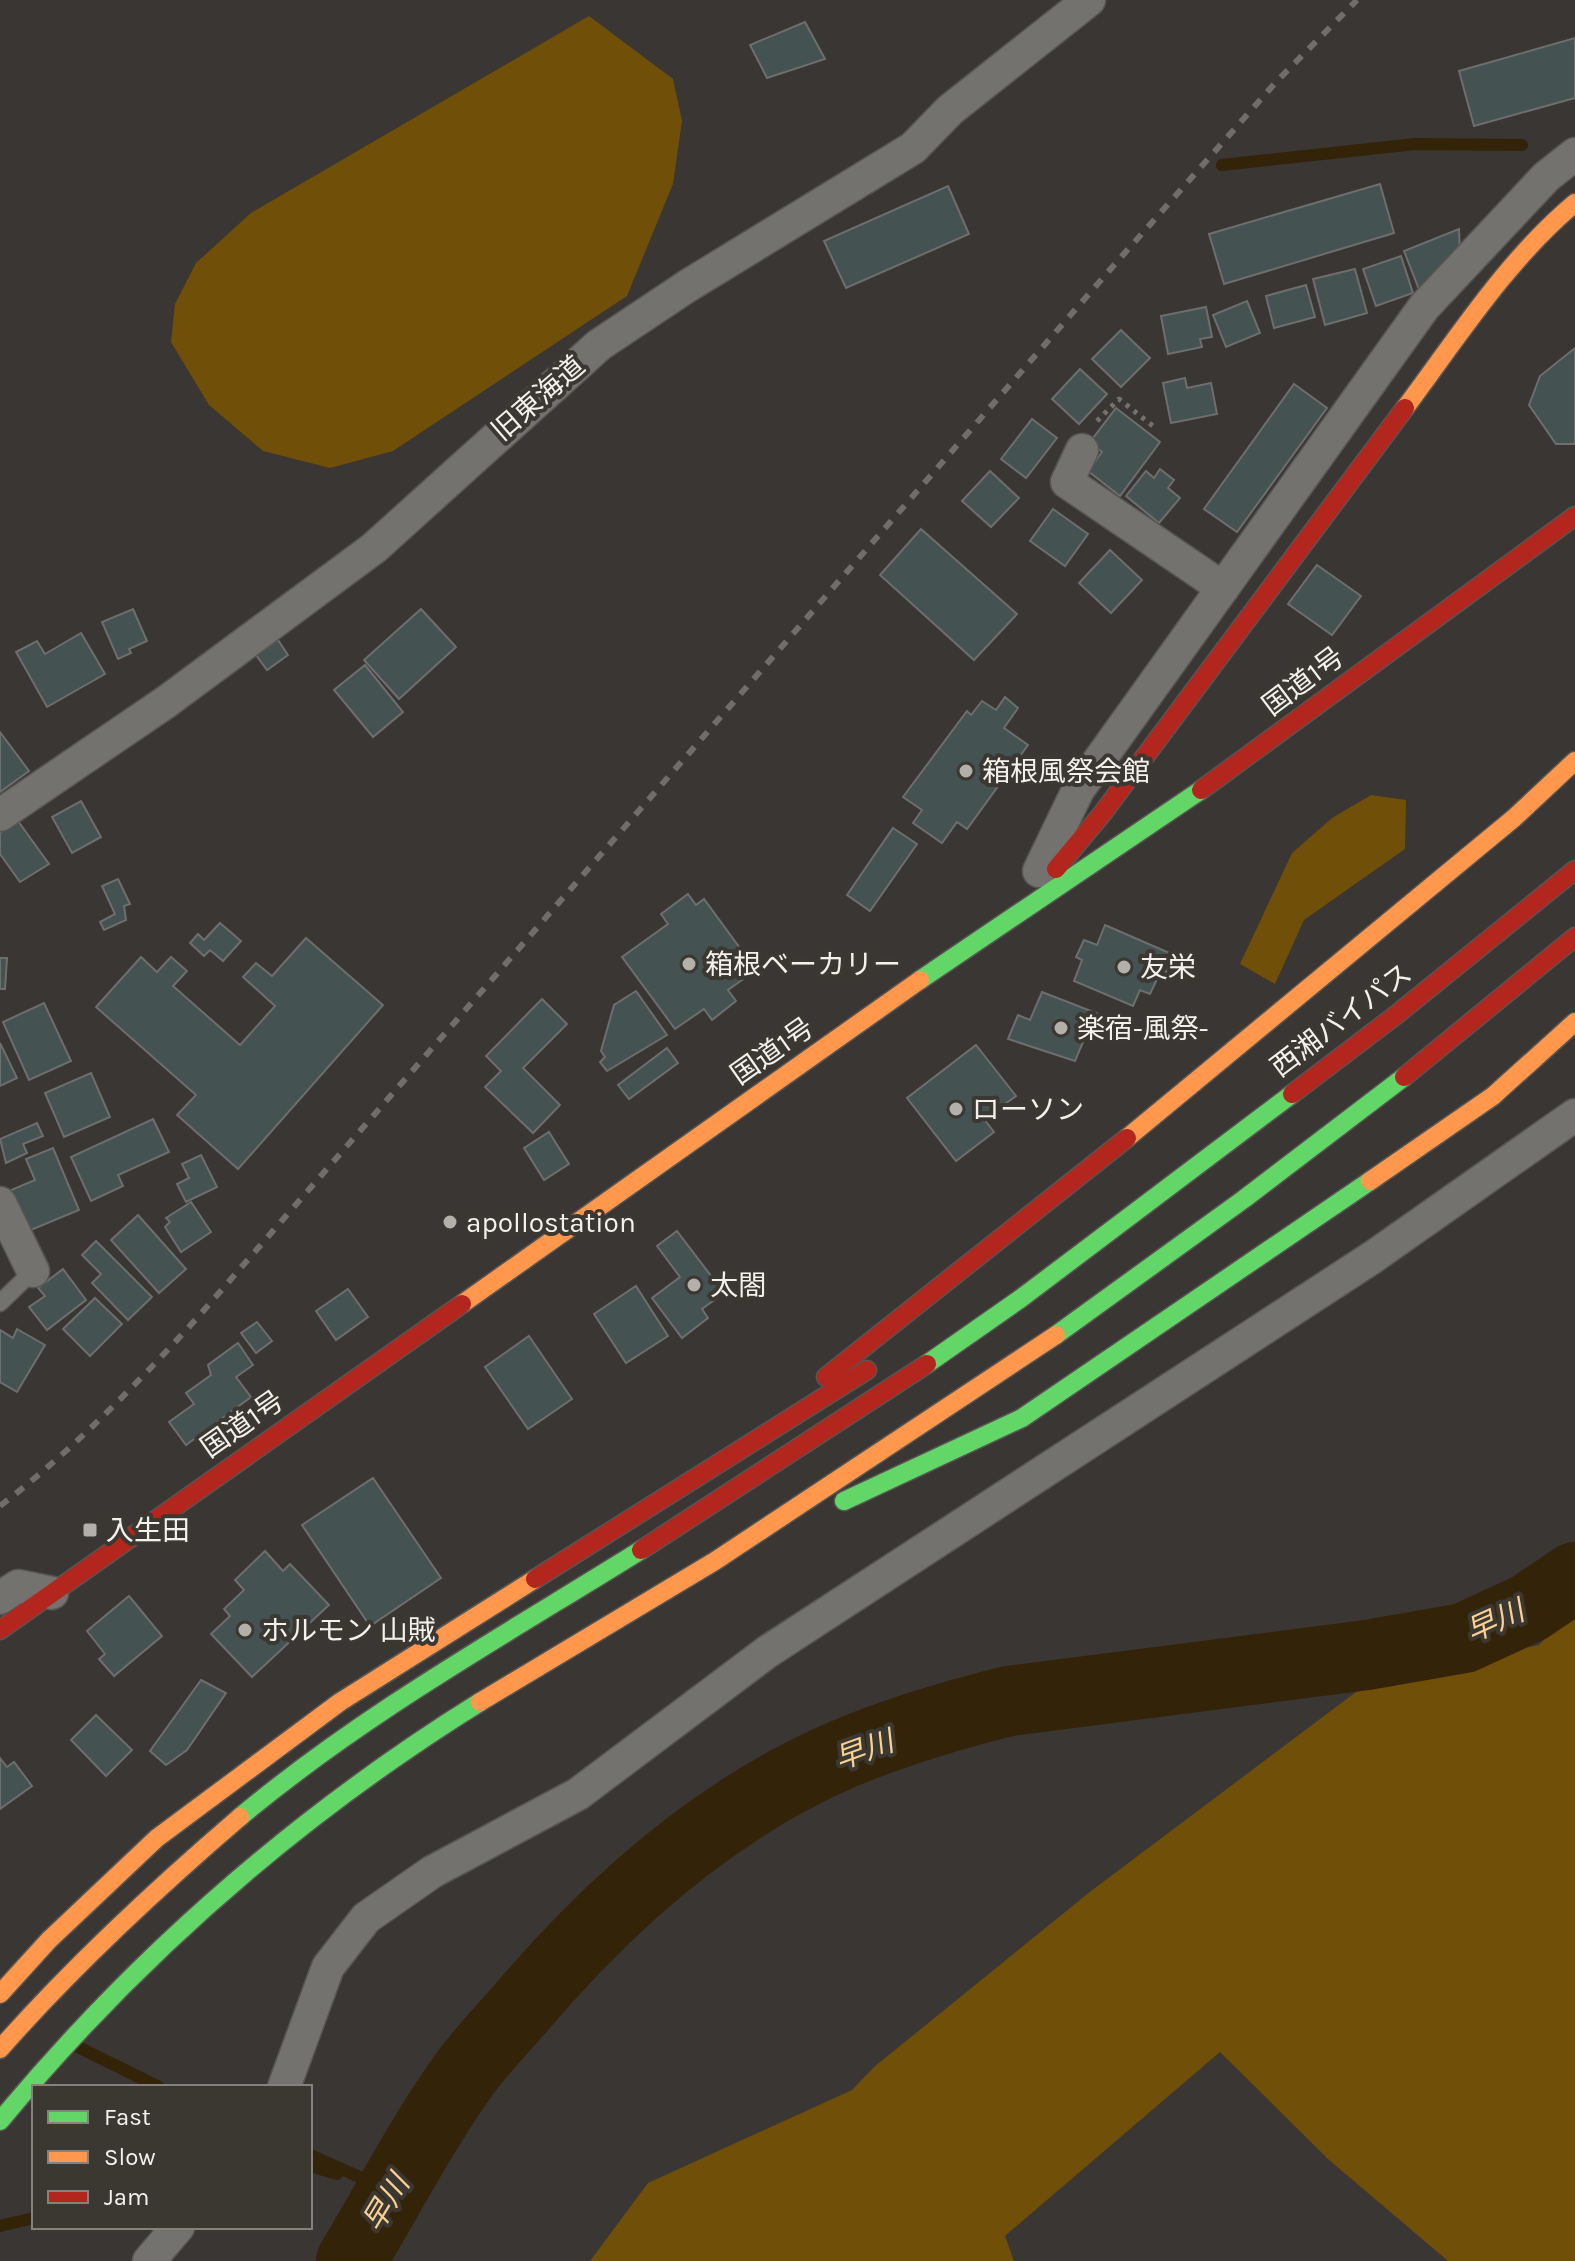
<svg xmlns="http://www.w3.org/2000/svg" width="1575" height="2261" font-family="Karla,'Noto Sans JP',sans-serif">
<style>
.green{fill:#704f08}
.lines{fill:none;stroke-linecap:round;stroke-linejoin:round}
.stream{stroke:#332308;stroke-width:12}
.river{stroke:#332308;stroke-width:70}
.building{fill:#445252;stroke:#6d6e6d;stroke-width:2}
.lane-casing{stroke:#575552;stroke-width:19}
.street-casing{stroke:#575552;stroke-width:35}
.fast-casing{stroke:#575552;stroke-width:21}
.slow-casing{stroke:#575552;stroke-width:21}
.jam-casing{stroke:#575552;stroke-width:21}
.path{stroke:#74726f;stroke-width:5;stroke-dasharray:4 6;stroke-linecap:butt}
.lane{stroke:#73726f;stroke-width:16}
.street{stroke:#73726f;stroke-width:32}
.fast{stroke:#63d668;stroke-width:18}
.slow{stroke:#ff974d;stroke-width:18}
.jam{stroke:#b3261e;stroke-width:18}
.rail{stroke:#706d6b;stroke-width:6;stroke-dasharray:10 10;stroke-linecap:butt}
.poi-dot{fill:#b3b0ac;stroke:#3b3731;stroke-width:3}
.labels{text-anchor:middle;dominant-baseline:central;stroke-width:8;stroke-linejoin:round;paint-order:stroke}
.street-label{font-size:28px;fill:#f4f1ed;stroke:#3b3731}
.poi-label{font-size:28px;fill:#f4f1ed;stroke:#3b3731;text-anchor:start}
.water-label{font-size:30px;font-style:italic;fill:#fad192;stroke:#3b3731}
</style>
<rect width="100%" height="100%" fill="#393633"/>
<g class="green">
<polygon points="589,16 673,79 682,121 673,184 627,296 393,451 330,468 263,451 209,405 171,342 175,304 196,263 251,213"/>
<polygon points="1371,795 1406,800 1405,849 1304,920 1275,984 1240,964 1292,853 1332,818"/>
<polygon points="1575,1607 1575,2261 1448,2261 1328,2159 1220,2052 1005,2236 1014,2261 590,2261 648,2183 852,2090 874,2067 1091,1891 1372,1680 1539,1645"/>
</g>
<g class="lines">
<g class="stream">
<polyline points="1222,165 1415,144 1522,145"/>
<polyline points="76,2046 159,2087"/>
<polyline points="310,2155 393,2192"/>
<polyline points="310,2166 337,2174"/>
<polyline points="0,2226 34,2218"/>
</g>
<path class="river" d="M351,2261c37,-61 69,-124 110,-182 17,-25 39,-47 59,-70 88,-104 194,-199 321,-254 54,-23 111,-40 168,-54l358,-46 97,-17 65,-30 46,-31"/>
</g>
<g class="building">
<polygon points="805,22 825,59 767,78 750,45"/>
<polygon points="1575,38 1575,98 1474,126 1459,71"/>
<polygon points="1380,184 1394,233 1224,284 1209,234"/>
<polygon points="948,186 969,234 846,288 824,241"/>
<polygon points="1459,229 1460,254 1420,292 1404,251"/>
<polygon points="1401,256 1413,293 1376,306 1363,269"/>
<polygon points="1355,269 1367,313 1325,325 1313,279"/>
<polygon points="1306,285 1315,317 1274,328 1266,296"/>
<polygon points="1247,301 1260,333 1226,347 1213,315"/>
<polygon points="1206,307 1212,337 1200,339 1202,347 1168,354 1161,316"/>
<polygon points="1121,330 1150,358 1121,387 1092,359"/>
<polygon points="1575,348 1575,444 1556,444 1529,405 1540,376"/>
<polygon points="1080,369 1107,394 1079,424 1052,399"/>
<polygon points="1185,378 1187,388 1211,383 1217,414 1171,423 1163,383"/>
<polygon points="1294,384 1327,408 1237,532 1204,509"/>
<polygon points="1116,408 1160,442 1120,496 1088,471 1102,452 1090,442"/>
<polygon points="1032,419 1057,438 1026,478 1001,459"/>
<polygon points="1160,469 1174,480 1168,488 1180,498 1159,523 1126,496 1146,471 1154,478"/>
<polygon points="990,471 1019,498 991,527 962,501"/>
<polygon points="1053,509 1088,534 1065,566 1030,541"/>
<polygon points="921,529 1017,614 974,660 880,575"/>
<polygon points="1110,550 1142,580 1111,613 1079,583"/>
<polygon points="1317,565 1361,596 1332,635 1288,604"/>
<polygon points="133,609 147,641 129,649 131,653 118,659 102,622"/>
<polygon points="421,609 456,647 399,699 364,660"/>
<polygon points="81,633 105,674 47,707 16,652 37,641 45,654"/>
<polygon points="278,640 288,655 267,670 256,655"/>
<polygon points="365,665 403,712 373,737 334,690"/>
<polygon points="1005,697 1018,708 1004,728 1028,745 967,829 957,822 942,843 913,823 922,810 903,797 967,711 971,715 982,701 996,710"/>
<polygon points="0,732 29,771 0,792"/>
<polygon points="81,801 101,837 72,853 52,817"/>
<polygon points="18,821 49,864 20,882 0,854 0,833"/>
<polygon points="893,828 917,844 870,911 847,895"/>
<polygon points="118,879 130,904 124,906 126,920 104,930 100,922 115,914 102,886"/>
<polygon points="688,894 696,905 704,899 756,970 728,990 736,1001 712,1020 704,1009 675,1029 622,957 668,924 661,914"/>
<polygon points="220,923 241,941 223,961 210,950 204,956 190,943 198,934 204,940"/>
<polygon points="1105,925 1174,955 1164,977 1159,975 1150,994 1140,990 1133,1006 1074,981 1082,960 1076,957 1084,940 1097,945"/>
<polygon points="306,938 383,1005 238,1169 177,1115 196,1095 96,1007 141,957 157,972 171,957 187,971 173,986 240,1045 275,1006 243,977 256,963 272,976"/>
<polygon points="0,958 7,958 5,989 0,989"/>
<polygon points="636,991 667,1035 607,1071 600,1062 605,1057 601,1051 614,1005"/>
<polygon points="1042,992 1114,1020 1100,1039 1086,1035 1075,1061 1008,1039 1018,1015 1030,1020"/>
<polygon points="542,999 567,1024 523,1068 560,1105 533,1133 485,1087 501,1071 486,1056"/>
<polygon points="44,1003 71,1061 29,1080 3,1022"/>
<polygon points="0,1043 17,1078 0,1086"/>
<polygon points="976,1045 1016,1096 984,1119 994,1132 956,1161 907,1098"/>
<polygon points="667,1048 678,1063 629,1099 618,1085"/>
<polygon points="91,1073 110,1117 64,1137 45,1093"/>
<polygon points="153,1119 169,1152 118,1175 123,1186 91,1201 71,1157"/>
<polygon points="37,1123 43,1136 23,1144 27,1153 6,1163 0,1139"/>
<polygon points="549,1132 569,1164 544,1180 524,1148"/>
<polygon points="53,1148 79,1210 26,1232 9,1191 35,1180 26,1159"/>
<polygon points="201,1155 217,1187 186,1202 177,1184 189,1178 182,1164"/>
<polygon points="191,1202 211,1232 181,1252 165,1227 170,1222 166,1218"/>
<polygon points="138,1215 186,1269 159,1293 111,1240"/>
<polygon points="677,1231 724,1293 702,1309 708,1318 682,1338 652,1298 680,1277 657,1246"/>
<polygon points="96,1241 152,1297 128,1320 92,1283 101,1274 82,1255"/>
<polygon points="63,1269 86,1300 47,1330 29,1307 45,1296 38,1288"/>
<polygon points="636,1286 668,1336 626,1363 594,1314"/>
<polygon points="348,1289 368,1317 336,1340 316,1311"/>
<polygon points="95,1298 122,1324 90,1356 63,1329"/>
<polygon points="257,1322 272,1341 256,1353 241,1333"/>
<polygon points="17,1329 45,1345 17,1392 0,1382 0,1330 13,1338"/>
<polygon points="529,1336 572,1399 528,1429 485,1367"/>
<polygon points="238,1343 253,1365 236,1377 251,1397 186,1445 169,1422 194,1404 186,1393 211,1375 208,1365"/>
<polygon points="373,1478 441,1578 370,1626 302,1525"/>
<polygon points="265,1551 283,1571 290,1564 329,1605 252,1677 211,1634 230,1616 224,1609 244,1590 235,1580"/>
<polygon points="129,1596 162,1636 114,1676 99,1659 105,1654 87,1631"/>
<polygon points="201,1680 226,1693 187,1750 166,1765 150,1751"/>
<polygon points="96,1715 132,1750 106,1776 71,1740"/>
<polygon points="0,1758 7,1767 14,1762 32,1786 0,1809"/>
</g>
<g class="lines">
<g class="lane-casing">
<polyline id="lane" points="0,1303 33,1271"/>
</g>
<g class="street-casing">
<g id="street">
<polyline points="1082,450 1067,482 1223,588"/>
<polyline points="0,815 166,702 374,548 599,345 689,285 913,148 950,110 1089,0"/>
<polyline points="1039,871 1078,790 1424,307 1546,177 1575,154"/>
<polyline points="0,1203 33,1271"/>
<polyline points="0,1598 18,1586 52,1593"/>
<polyline points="284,2087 328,1967 366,1918 432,1872 578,1794 767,1652 1373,1257 1575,1115"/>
<polyline points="149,2261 178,2227"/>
</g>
</g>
<g class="fast-casing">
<g id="fast">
<polyline points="920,980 1201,790"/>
<polyline points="1056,1335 1244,1199 1404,1077"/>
<polyline points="927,1364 1020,1299 1292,1094"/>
<polyline points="844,1501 1022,1418 1370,1181"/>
<path d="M240,1817c123,-103 265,-182 401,-267"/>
<path d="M0,2121c137,-165 297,-305 480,-419"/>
</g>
</g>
<g class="slow-casing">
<g id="slow">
<path d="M1405,408c53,-71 102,-148 170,-205"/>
<polyline points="1127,1138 1514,818 1575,761"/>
<polyline points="1370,1181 1493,1096 1575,1022"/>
<polyline points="462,1304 920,980"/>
<polyline points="480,1702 715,1561 1056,1335"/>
<polyline points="0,1994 49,1940 157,1838 340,1702 535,1579"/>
<path d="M0,2049c74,-84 155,-159 240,-232"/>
</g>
</g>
<g class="jam-casing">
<g id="jam">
<polyline points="1201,790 1575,516"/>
<polyline points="1056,869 1102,814 1405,408"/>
<polyline points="1404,1077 1575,937"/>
<polyline points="1292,1094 1396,1015 1575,870"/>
<polyline points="826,1377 1127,1138"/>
<polyline points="641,1550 927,1364"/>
<polyline points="535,1579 867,1370"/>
<polyline points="0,1630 462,1304"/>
</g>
</g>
<polyline class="path" points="1097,421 1119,399 1153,426"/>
<use href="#lane" class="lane"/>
<use href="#street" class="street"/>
<use href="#fast" class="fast"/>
<use href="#slow" class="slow"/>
<use href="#jam" class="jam"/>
<path class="rail" d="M0,1506c73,-56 136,-121 198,-189l910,-1045 169,-191 80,-81"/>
</g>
<g class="poi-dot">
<circle cx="966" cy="771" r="8"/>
<circle cx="689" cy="964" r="8"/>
<circle cx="1124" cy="967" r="8"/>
<circle cx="1061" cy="1028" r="8"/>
<circle cx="956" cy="1109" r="8"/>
<circle cx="450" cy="1222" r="8"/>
<circle cx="694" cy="1285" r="8"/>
<rect x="82" y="1522" width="16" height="16" rx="4"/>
<circle cx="245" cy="1630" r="8"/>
</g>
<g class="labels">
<g class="street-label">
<text transform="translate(538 398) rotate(-41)">旧東海道</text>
<text transform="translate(1303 681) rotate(-37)">国道1号</text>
<text transform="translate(1341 1020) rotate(-37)">西湘バイパス</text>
<text transform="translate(772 1051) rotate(-35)">国道1号</text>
<text transform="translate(242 1424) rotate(-35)">国道1号</text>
</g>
<g class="poi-label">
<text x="982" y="771">箱根風祭会館</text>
<text x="705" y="964">箱根ベーカリー</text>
<text x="1140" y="967">友栄</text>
<text x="1077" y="1028">楽宿-風祭-</text>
<text x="972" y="1109">ローソン</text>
<text x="466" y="1222">apollostation</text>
<text x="710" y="1285">太閤</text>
<text x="106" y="1530">入生田</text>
<text x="261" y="1630">ホルモン 山賊</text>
</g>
<g class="water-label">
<text transform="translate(1495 1621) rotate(-24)">早川</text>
<text transform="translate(864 1750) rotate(-20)">早川</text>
<text transform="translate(386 2203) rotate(-59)">早川</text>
</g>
</g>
<rect x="32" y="2085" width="280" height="144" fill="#3b3731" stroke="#85817c" stroke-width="2"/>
<rect x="48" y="2111" width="40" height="12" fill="#63d668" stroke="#85817c" stroke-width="2"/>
<text x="104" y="2125" font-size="24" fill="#f4f1ed">Fast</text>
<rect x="48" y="2151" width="40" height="12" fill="#ff974d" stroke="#85817c" stroke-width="2"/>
<text x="104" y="2165" font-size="24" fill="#f4f1ed">Slow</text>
<rect x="48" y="2191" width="40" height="12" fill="#b3261e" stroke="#85817c" stroke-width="2"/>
<text x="104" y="2205" font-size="24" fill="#f4f1ed">Jam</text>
</svg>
